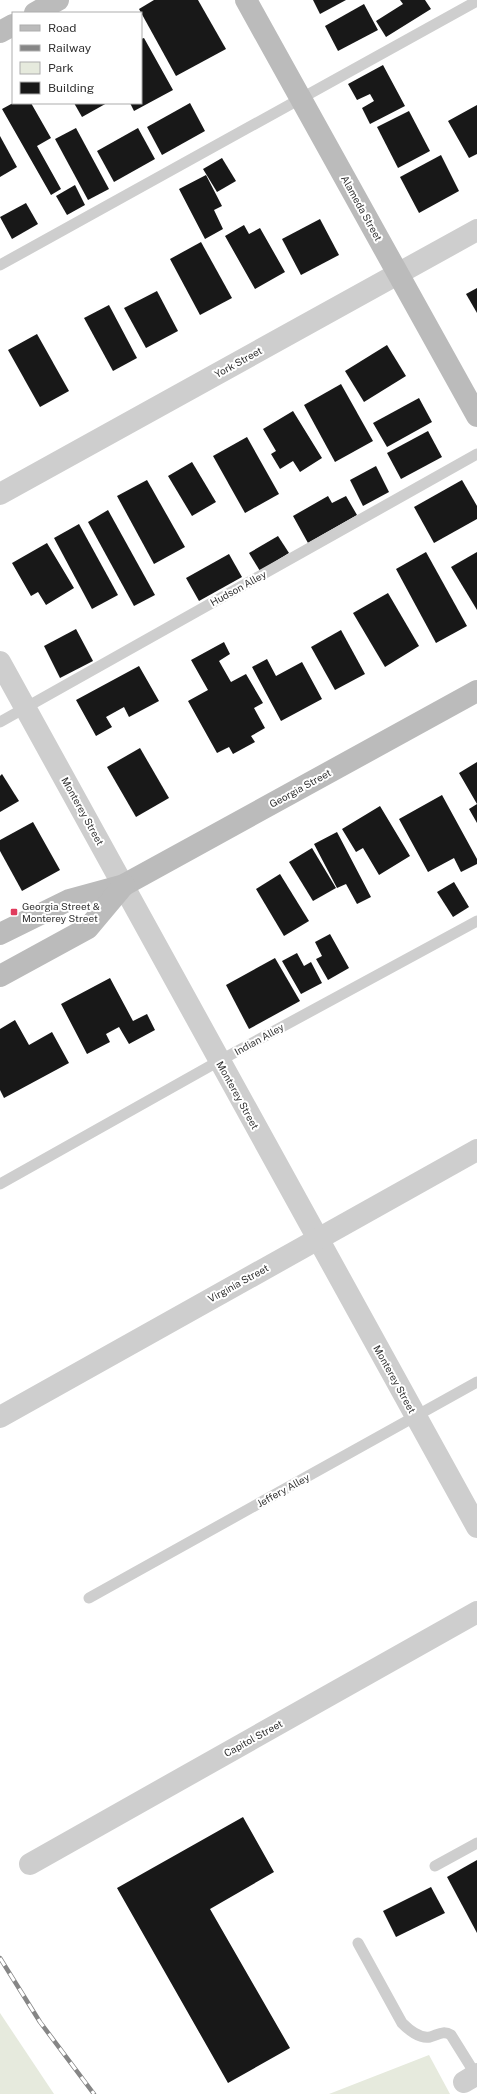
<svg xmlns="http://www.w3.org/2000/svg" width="477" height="2094" font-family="'Public Sans',sans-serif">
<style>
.green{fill:#e6eadd}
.building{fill:#181818}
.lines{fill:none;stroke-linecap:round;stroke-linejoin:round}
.lane{stroke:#cecece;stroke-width:11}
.street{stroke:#cecece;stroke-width:22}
.secondary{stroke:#bbb;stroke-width:22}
.rail-casing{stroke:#868686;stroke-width:4.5}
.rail{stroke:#fff;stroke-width:3;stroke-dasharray:9;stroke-linecap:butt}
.poi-dot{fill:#e03c5d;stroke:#fff;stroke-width:1.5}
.labels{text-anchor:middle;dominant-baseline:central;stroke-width:4;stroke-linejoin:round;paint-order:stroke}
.street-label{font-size:10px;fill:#313131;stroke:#fff}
.poi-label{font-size:10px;fill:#313131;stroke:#fff;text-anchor:start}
</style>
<rect width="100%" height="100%" fill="#fff"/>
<g class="green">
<polygon points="0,2013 54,2094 0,2094"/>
<polygon points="429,2055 450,2094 329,2094"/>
</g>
<g class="building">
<polygon points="154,0 198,0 226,49 176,76 139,9"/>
<polygon points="313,0 346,0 320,14"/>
<polygon points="400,0 425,0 431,9 386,37 376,21 403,4"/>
<polygon points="364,4 378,30 338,51 325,26"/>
<polygon points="144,38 173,90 134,111 130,103 141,103 141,39"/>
<polygon points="383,65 405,106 370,124 362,108 374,101 370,94 357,100 348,84"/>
<polygon points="13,103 31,103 51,138 37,146 61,189 51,195 2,109"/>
<polygon points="74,103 107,103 82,117"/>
<polygon points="190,103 205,131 162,155 147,127"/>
<polygon points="477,105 477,154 469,158 448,121"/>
<polygon points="409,111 430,151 398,168 377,127"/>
<polygon points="76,128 109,189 88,200 55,139"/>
<polygon points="138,128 155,159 114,182 97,151"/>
<polygon points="0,136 17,167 0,177"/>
<polygon points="441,155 459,191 419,213 400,177"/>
<polygon points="222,158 236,181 217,192 203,169"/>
<polygon points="206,175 222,206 214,210 223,229 205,239 179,189"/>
<polygon points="75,185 85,205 67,215 56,196"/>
<polygon points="26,203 38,224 12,239 0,217"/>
<polygon points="320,219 339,255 301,275 282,239"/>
<polygon points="244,225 249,234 260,228 285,272 255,289 225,236"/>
<polygon points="201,242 232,298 200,315 170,259"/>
<polygon points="477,288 477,313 466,294"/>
<polygon points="157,291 178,331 146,348 124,308"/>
<polygon points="109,305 137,358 113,371 84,318"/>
<polygon points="37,334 69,391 40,407 8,350"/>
<polygon points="387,345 406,376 364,402 345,371"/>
<polygon points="341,384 373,441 335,462 304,405"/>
<polygon points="419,398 432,422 387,447 373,423"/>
<polygon points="293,411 322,458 300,472 293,461 280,469 271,454 276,451 263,429"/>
<polygon points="428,431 442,457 401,479 387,453"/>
<polygon points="247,437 279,494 245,513 213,456"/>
<polygon points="192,462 216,502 192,516 168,476"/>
<polygon points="376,466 389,492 363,506 350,480"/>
<polygon points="147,480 185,547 154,564 117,496"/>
<polygon points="462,480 477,506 477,519 434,543 414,507"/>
<polygon points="328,496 332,503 346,496 357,515 308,543 293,516"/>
<polygon points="108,510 155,595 134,606 88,522"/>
<polygon points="79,524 118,595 92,609 54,538"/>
<polygon points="278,536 289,553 260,571 249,553"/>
<polygon points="47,543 74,588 46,605 38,592 31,596 12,563"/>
<polygon points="426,552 467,626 436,643 396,569"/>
<polygon points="477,552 477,610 451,567"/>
<polygon points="229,554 242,577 199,601 186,578"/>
<polygon points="388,593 419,646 385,667 353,613"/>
<polygon points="76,629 93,661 60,678 44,646"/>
<polygon points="341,630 365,674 335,690 311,647"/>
<polygon points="224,642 230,654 219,661 231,682 246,674 263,703 254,708 265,728 251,736 255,742 233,754 229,747 217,753 188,701 208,690 191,660"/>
<polygon points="267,659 276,676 302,662 322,699 281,721 252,667"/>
<polygon points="139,666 159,701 129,717 124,707 106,717 112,727 96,736 76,700"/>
<polygon points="140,748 169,798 136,817 107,767"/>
<polygon points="477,762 477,823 469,809 477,804 459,773"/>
<polygon points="2,774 19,801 0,812 0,776"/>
<polygon points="442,795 477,859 477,864 461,872 454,858 428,872 399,819"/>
<polygon points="380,806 410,856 379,875 363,848 356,852 342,829"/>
<polygon points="33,822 60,870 22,891 0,851 0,840"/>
<polygon points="337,832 371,897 357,904 346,884 337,888 314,844"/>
<polygon points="312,848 336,888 313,901 289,862"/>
<polygon points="280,874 309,921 284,936 256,889"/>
<polygon points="454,882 469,907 453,917 437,892"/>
<polygon points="330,934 349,968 328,980 316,959 322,956 315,942"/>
<polygon points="297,953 304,966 311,962 322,983 301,994 282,961"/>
<polygon points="275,958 300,1001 249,1029 226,985"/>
<polygon points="110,978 133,1021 147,1014 155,1030 129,1044 119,1027 106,1034 110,1042 87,1054 61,1004"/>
<polygon points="15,1020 29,1045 52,1032 69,1063 4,1098 0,1090 0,1029"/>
<polygon points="243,1817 274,1872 210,1909 290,2048 228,2083 117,1888"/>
<polygon points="477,1860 477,1933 447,1877"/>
<polygon points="431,1887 445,1913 396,1937 383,1911"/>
</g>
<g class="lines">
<g class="lane">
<polyline points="0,265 477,1"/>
<polyline points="0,722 477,454"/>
<polyline points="0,1184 219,1061 477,921"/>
<polyline points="89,1598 477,1382"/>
<polyline points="435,1866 477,1843"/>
<path d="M358,1943l44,80c7,7 17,16 28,14 8,-2 13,-7 21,-2l25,40"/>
</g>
<g class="street">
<polyline points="0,494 477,230"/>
<polyline points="0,662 477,1527"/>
<polyline points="0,1417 477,1150"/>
<polyline points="30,1864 477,1612"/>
<polyline points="464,2082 477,2074"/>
</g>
<g class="secondary">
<polyline points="246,0 477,416"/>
<polyline points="35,13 58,0"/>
<polyline points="0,32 13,25"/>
<polyline points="0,934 69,900 124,885 477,691"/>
<polyline points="0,976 88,928 124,885"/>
</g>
<g class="rail-casing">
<polyline id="rail" points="0,1958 40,2022 94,2094"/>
</g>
<use href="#rail" class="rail"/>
</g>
<rect class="poi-dot" x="10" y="908" width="8" height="8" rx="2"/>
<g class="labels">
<g class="street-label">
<text transform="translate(362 208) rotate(61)">Alameda Street</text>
<text transform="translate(238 362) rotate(-29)">York Street</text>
<text transform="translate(238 588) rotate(-29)">Hudson Alley</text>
<text transform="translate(300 788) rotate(-29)">Georgia Street</text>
<text transform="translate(83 811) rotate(61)">Monterey Street</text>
<text transform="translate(259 1039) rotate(-29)">Indian Alley</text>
<text transform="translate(238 1095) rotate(61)">Monterey Street</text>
<text transform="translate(238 1283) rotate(-29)">Virginia Street</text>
<text transform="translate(395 1379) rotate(61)">Monterey Street</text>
<text transform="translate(283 1490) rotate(-29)">Jeffery Alley</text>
<text transform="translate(253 1738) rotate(-29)">Capitol Street</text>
</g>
<g class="poi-label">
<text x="22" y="906">Georgia Street &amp;<tspan x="22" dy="12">Monterey Street</tspan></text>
</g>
</g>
<rect x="12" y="12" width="130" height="92" fill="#ffffff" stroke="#adadad"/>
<rect x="20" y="25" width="20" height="6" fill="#bbbbbb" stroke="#adadad"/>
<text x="48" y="32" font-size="12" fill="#313131">Road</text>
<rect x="20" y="45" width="20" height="6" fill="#868686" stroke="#adadad"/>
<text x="48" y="52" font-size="12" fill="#313131">Railway</text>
<rect x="20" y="62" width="20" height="12" fill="#e6eadd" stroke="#adadad"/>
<text x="48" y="72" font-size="12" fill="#313131">Park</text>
<rect x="20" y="82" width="20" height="12" fill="#181818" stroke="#adadad"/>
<text x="48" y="92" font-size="12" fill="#313131">Building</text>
</svg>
